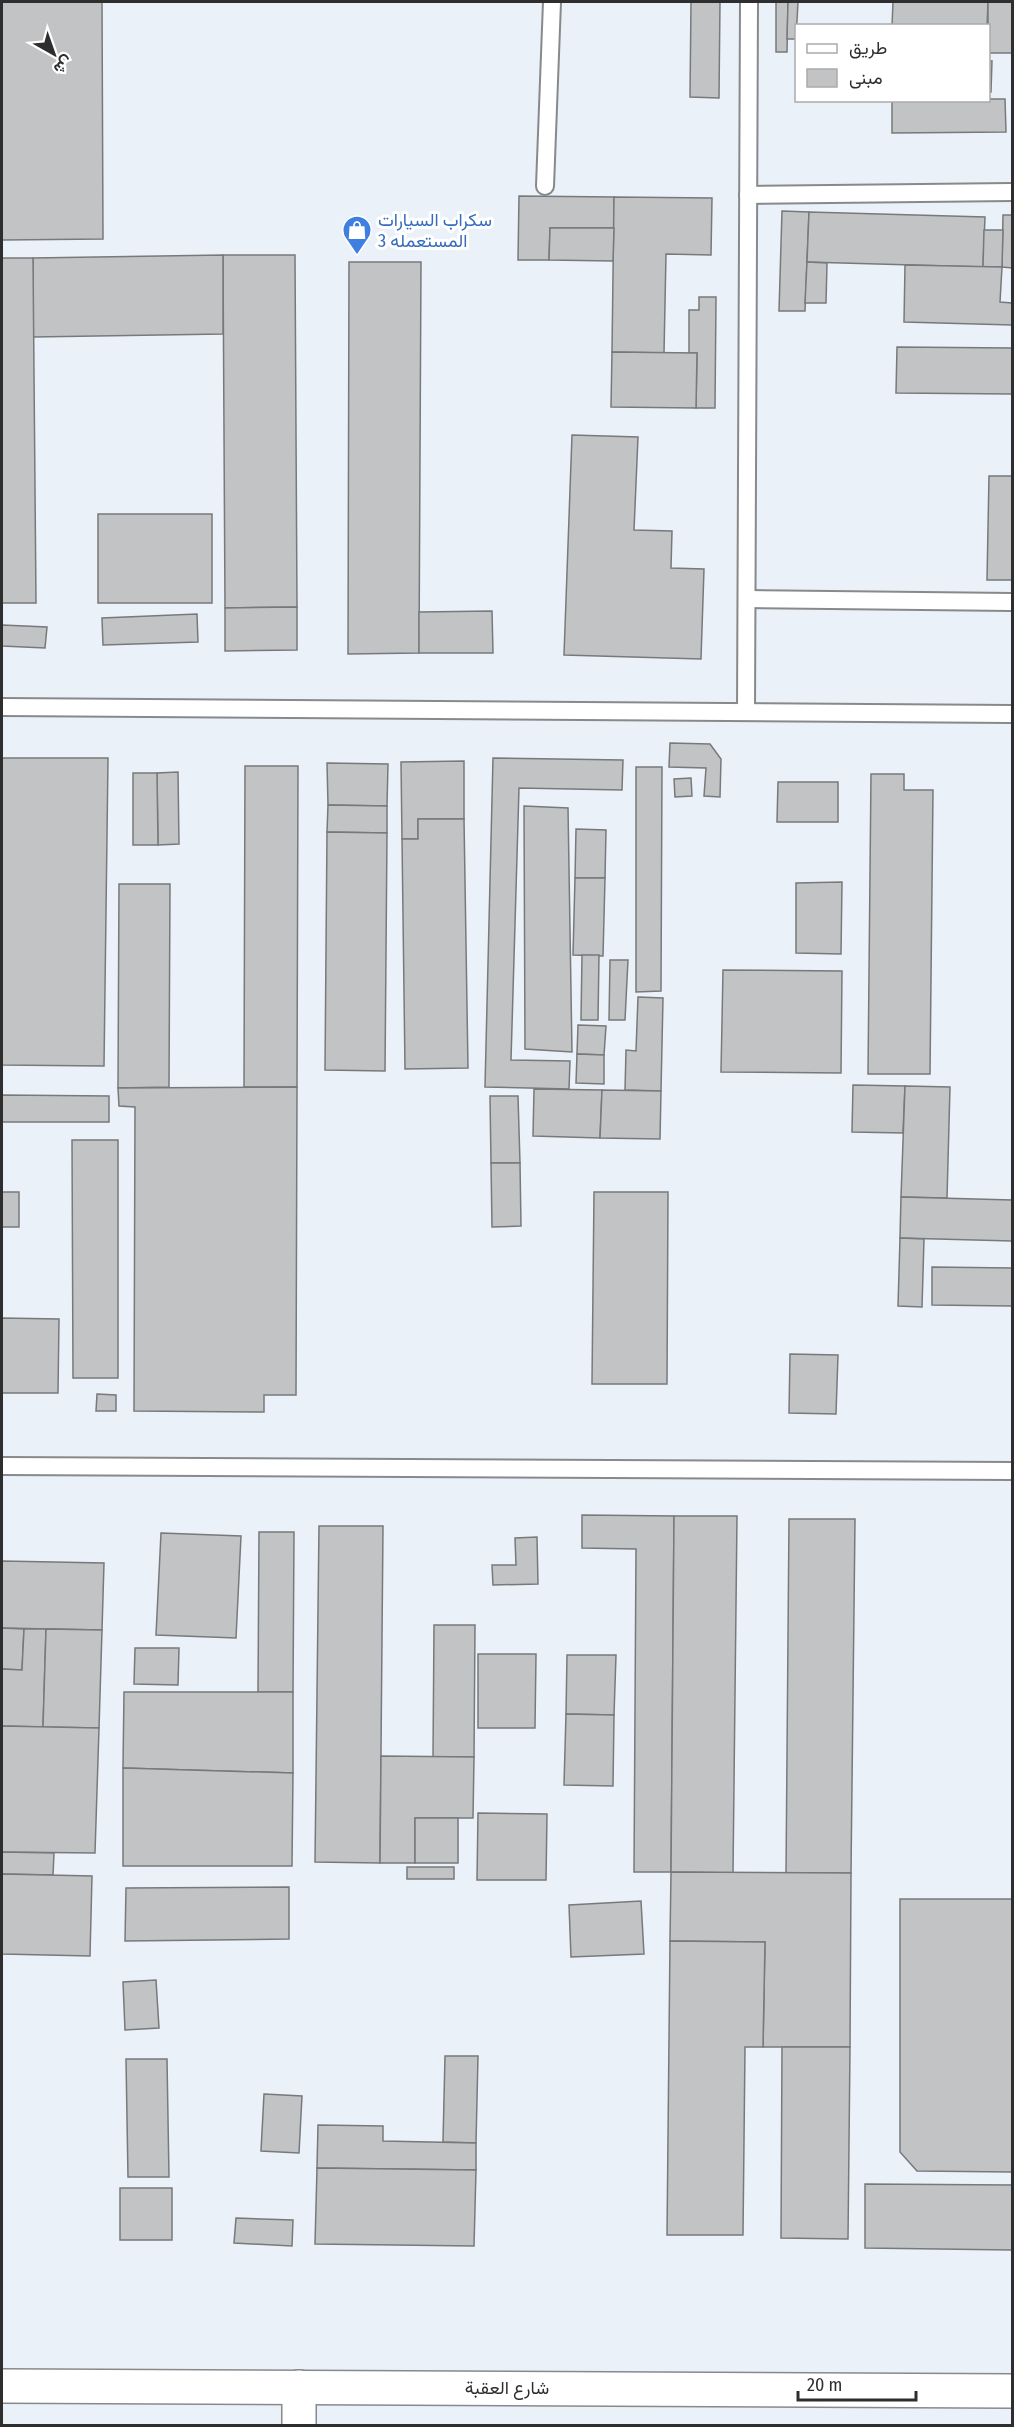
<svg xmlns="http://www.w3.org/2000/svg" width="1014" height="2427" font-family="'Fira Sans Condensed',Vazirmatn,sans-serif">
<style>
.built{fill:#eaf1f8;fill-rule:evenodd}
.building{fill:#c2c3c4;stroke:#78797b;stroke-width:1.5}
.lines{fill:none;stroke-linecap:round;stroke-linejoin:round}
.service-casing{stroke:#88898a;stroke-width:20}
.minor-casing{stroke:#88898a;stroke-width:36}
.tertiary-casing{stroke:#88898a;stroke-width:36}
.service{stroke:#fff;stroke-width:16}
.minor{stroke:#fff;stroke-width:33}
.tertiary{stroke:#fff;stroke-width:33}
.labels{text-anchor:middle;dominant-baseline:central;stroke-width:6;stroke-linejoin:round;paint-order:stroke}
.shop-label{font-size:18px;fill:#366cbe;stroke:#fff;text-anchor:start}
.street-label{font-size:18px;fill:#2e2e2f;stroke:#fff}
</style>
<rect width="100%" height="100%" fill="#fafbfd"/>
<path class="built" d="M2,2h1010v2423h-1010zM796,26h192v74h-192z"/>
<g class="building">
<polygon points="2,2 102,2 103,239 2,240"/>
<polygon points="691,2 720,2 719,98 690,97"/>
<polygon points="776,2 788,2 787,52 776,52"/>
<polygon points="788,2 798,2 796,39 787,39"/>
<polygon points="893,2 988,2 987,26 892,26"/>
<rect x="988" y="2" width="24" height="51"/>
<polygon points="988,61 992,61 991,92 988,92"/>
<polygon points="988,99 1005,99 1006,132 892,133 892,100 988,100"/>
<polygon points="519,196 614,197 614,228 550,228 549,260 518,260"/>
<polygon points="614,197 712,198 711,255 666,254 664,353 612,352"/>
<polygon points="782,211 809,212 805,311 779,311"/>
<polygon points="809,212 985,217 983,267 807,262"/>
<polygon points="1003,215 1012,215 1012,268 1002,267"/>
<polygon points="550,228 614,228 613,261 549,260"/>
<polygon points="984,230 1003,230 1002,267 983,267"/>
<polygon points="223,255 295,255 297,607 225,608"/>
<polygon points="223,255 223,334 33,337 33,258"/>
<polygon points="2,258 33,258 36,603 2,603"/>
<polygon points="349,262 421,262 419,653 348,654"/>
<polygon points="807,262 827,263 826,303 805,303"/>
<polygon points="905,265 1002,267 1000,302 1012,303 1012,325 904,322"/>
<polygon points="699,297 716,297 715,408 696,408 697,353 689,353 689,310 699,310"/>
<polygon points="897,347 1012,348 1012,394 896,393"/>
<polygon points="612,352 697,353 696,408 611,407"/>
<polygon points="572,435 638,437 634,530 672,531 671,568 704,569 701,659 564,655"/>
<polygon points="989,476 1012,476 1012,580 987,580"/>
<rect x="98" y="514" width="114" height="89"/>
<polygon points="297,607 297,650 225,651 225,608"/>
<polygon points="492,611 493,653 419,653 419,612"/>
<polygon points="197,614 198,642 103,645 102,618"/>
<polygon points="2,625 47,627 45,648 2,646"/>
<polygon points="670,743 710,744 721,759 720,797 704,796 706,768 669,767"/>
<polygon points="2,758 108,758 104,1066 2,1065"/>
<polygon points="493,758 623,760 622,790 519,788 511,1060 570,1061 569,1089 485,1087"/>
<polygon points="464,761 464,819 418,819 418,839 402,839 401,762"/>
<polygon points="327,763 388,764 387,806 328,805"/>
<polygon points="245,766 298,766 297,1087 244,1087"/>
<polygon points="636,767 662,767 661,991 636,992"/>
<polygon points="178,772 179,844 158,845 157,773"/>
<polygon points="133,773 157,773 158,845 133,845"/>
<polygon points="871,774 904,774 904,790 933,790 930,1074 868,1074"/>
<polygon points="691,778 692,796 675,797 674,779"/>
<polygon points="778,782 838,782 838,822 777,822"/>
<polygon points="328,805 387,806 387,833 327,832"/>
<polygon points="524,806 568,808 572,1052 525,1049"/>
<polygon points="418,819 464,819 468,1068 405,1069 402,839 418,839"/>
<polygon points="576,829 606,830 605,878 575,878"/>
<polygon points="327,832 387,833 385,1071 325,1070"/>
<polygon points="575,878 605,878 603,956 573,955"/>
<polygon points="842,882 841,954 796,953 796,883"/>
<polygon points="119,884 170,884 169,1087 118,1088"/>
<polygon points="582,955 599,955 598,1020 581,1020"/>
<polygon points="610,960 628,960 625,1020 609,1020"/>
<polygon points="723,970 842,971 841,1073 721,1072"/>
<polygon points="638,997 663,998 661,1091 625,1090 626,1050 636,1051"/>
<polygon points="578,1025 606,1026 604,1055 577,1054"/>
<polygon points="577,1054 604,1055 604,1084 576,1083"/>
<polygon points="853,1085 905,1086 903,1133 852,1132"/>
<polygon points="905,1086 950,1087 947,1198 901,1197"/>
<polygon points="297,1087 296,1395 264,1395 264,1412 134,1411 135,1107 119,1106 118,1088"/>
<polygon points="534,1089 602,1090 600,1138 533,1136"/>
<polygon points="602,1090 661,1091 660,1139 600,1138"/>
<polygon points="2,1095 109,1096 109,1122 2,1122"/>
<polygon points="490,1096 518,1096 520,1163 491,1163"/>
<polygon points="72,1140 118,1140 118,1378 73,1378"/>
<polygon points="491,1163 520,1163 521,1226 492,1227"/>
<rect x="2" y="1192" width="17" height="35"/>
<polygon points="594,1192 668,1192 667,1384 592,1384"/>
<polygon points="901,1197 1012,1200 1012,1241 900,1238"/>
<polygon points="900,1238 924,1239 922,1307 898,1306"/>
<polygon points="932,1267 1012,1268 1012,1306 932,1305"/>
<polygon points="2,1318 59,1319 58,1393 2,1393"/>
<polygon points="790,1354 838,1355 836,1414 789,1413"/>
<polygon points="97,1394 116,1395 116,1411 96,1411"/>
<polygon points="582,1515 674,1516 671,1872 634,1872 636,1549 582,1548"/>
<polygon points="674,1516 737,1516 733,1873 671,1872"/>
<polygon points="789,1519 855,1519 851,1873 786,1873"/>
<polygon points="319,1526 383,1526 380,1863 315,1862"/>
<polygon points="259,1532 294,1532 293,1692 258,1692"/>
<polygon points="161,1533 241,1536 236,1638 156,1635"/>
<polygon points="537,1537 538,1584 493,1585 492,1565 516,1565 515,1538"/>
<polygon points="2,1561 104,1563 102,1630 2,1628"/>
<polygon points="434,1625 475,1625 474,1757 433,1757"/>
<polygon points="2,1628 24,1629 22,1670 2,1669"/>
<polygon points="24,1629 46,1629 43,1727 2,1726 2,1669 22,1670"/>
<polygon points="46,1629 102,1630 99,1728 43,1727"/>
<polygon points="135,1648 179,1648 178,1685 134,1684"/>
<polygon points="478,1654 536,1654 535,1728 478,1728"/>
<polygon points="567,1655 616,1655 614,1715 566,1714"/>
<polygon points="124,1692 293,1692 293,1773 123,1768"/>
<polygon points="566,1714 614,1715 613,1786 564,1785"/>
<polygon points="2,1726 99,1728 95,1853 2,1852"/>
<polygon points="381,1756 474,1757 473,1818 415,1818 415,1863 380,1863"/>
<polygon points="123,1768 293,1773 292,1866 123,1866"/>
<polygon points="478,1813 547,1814 546,1880 477,1880"/>
<rect x="415" y="1818" width="43" height="45"/>
<polygon points="2,1852 54,1853 53,1875 2,1874"/>
<rect x="407" y="1867" width="47" height="12"/>
<polygon points="671,1872 851,1873 850,2047 763,2047 765,1942 670,1941"/>
<polygon points="2,1874 92,1876 90,1956 2,1954"/>
<polygon points="289,1887 289,1939 125,1941 126,1888"/>
<polygon points="900,1899 1012,1899 1012,2172 917,2171 900,2152"/>
<polygon points="641,1901 644,1954 571,1957 569,1905"/>
<polygon points="670,1941 765,1942 763,2047 745,2047 743,2235 667,2235"/>
<polygon points="156,1980 159,2028 125,2030 123,1982"/>
<polygon points="782,2047 850,2047 848,2239 781,2238"/>
<polygon points="445,2056 478,2056 476,2143 443,2142"/>
<polygon points="126,2059 167,2059 169,2177 128,2177"/>
<polygon points="264,2094 302,2096 299,2153 261,2151"/>
<polygon points="318,2125 383,2126 383,2141 476,2143 476,2170 317,2168"/>
<polygon points="317,2168 476,2170 474,2246 315,2244"/>
<polygon points="865,2184 1012,2185 1012,2250 865,2248"/>
<rect x="120" y="2188" width="52" height="52"/>
<polygon points="236,2218 293,2220 292,2246 234,2243"/>
</g>
<g class="lines">
<g class="service-casing">
<g id="service">
<polyline points="545,186 552,2"/>
<polyline points="748,195 1012,192"/>
<polyline points="747,599 1012,602"/>
<polyline points="2,707 1012,714"/>
<polyline points="746,712 749,2"/>
<polyline points="2,1466 1012,1471"/>
</g>
</g>
<g class="minor-casing">
<polyline id="minor" points="299,2387 299,2426"/>
</g>
<g class="tertiary-casing">
<polyline id="tertiary" points="2,2386 1012,2391"/>
</g>
<use href="#service" class="service"/>
<use href="#minor" class="minor"/>
<use href="#tertiary" class="tertiary"/>
</g>
<defs>
<g id="shop-pin" transform="scale(1.5)"><path d="M0 17L-7.5 6A9.5 9.5 0 1 1 7.5 6Z" fill="#3f7fe0" stroke="#fff"/><path d="M-5-2.5h2.3a2.7 3.5 0 0 1 5.4 0H5L5.5 6h-11ZM-1.5-2.5h3a1.5 2.3 0 0 0-3 0Z" fill="#fff"/></g>
</defs>
<g fill-rule="evenodd">
<use href="#shop-pin" x="357" y="230"/>
</g>
<g class="labels">
<g class="shop-label">
<text x="378" y="220">سكراب السيارات<tspan x="378" dy="21">المستعمله 3</tspan></text>
</g>
<g class="street-label">
<text x="507" y="2388">شارع العقبة</text>
</g>
</g>
<rect width="1014" height="2427" fill="none" stroke="#2e2e2f" stroke-width="6"/>
<rect x="795" y="24" width="195" height="78" fill="#ffffff" stroke="#ababac" stroke-width="1.5"/>
<rect x="807" y="44" width="30" height="9" fill="#ffffff" stroke="#ababac" stroke-width="1.5"/>
<text x="849" y="54" font-size="18" fill="#2e2e2f">طريق</text>
<rect x="807" y="69" width="30" height="18" fill="#c2c3c4" stroke="#ababac" stroke-width="1.5"/>
<text x="849" y="84" font-size="18" fill="#2e2e2f">مبنى</text>
<g transform="translate(54 54) rotate(140)" stroke="#ffffff" stroke-width="4.5" paint-order="stroke">
<path d="M0-4.5L10 22L0 15L-10 22Z" fill="#2e2e2f"/>
<text y="-9" font-size="16" font-weight="bold" text-anchor="middle" fill="#2e2e2f">ش</text>
</g>
<path d="M798 2391v9h118v-9" fill="none" stroke="#2e2e2f" stroke-width="3"/>
<text x="807" y="2391" font-size="18" fill="#2e2e2f" stroke="#ffffff" stroke-width="4.5" paint-order="stroke">20 m</text>
</svg>
